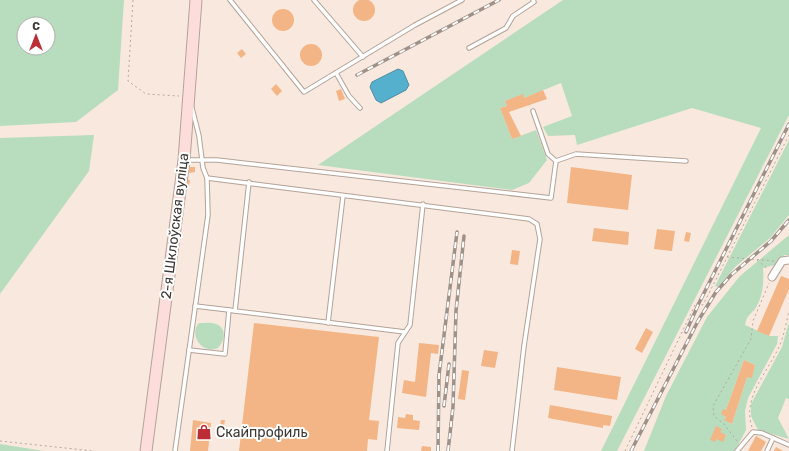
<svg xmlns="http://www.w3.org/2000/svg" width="789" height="451" font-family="Rubik,sans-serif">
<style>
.green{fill:#b7ddbe;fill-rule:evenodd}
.water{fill:#55b0cd;stroke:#4e8c9f}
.building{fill:#f3b585}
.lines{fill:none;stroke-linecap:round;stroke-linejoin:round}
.lane-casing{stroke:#b3a398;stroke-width:5.5}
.street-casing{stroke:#b3a398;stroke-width:9}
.secondary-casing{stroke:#b3a398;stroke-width:13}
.path{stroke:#b5a89f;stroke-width:1;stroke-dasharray:2 3;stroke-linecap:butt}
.lane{stroke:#fff;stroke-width:3.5}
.street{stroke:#fff;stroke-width:7}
.secondary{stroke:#fcdddb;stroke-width:11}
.rail-casing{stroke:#9d9189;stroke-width:3.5}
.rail{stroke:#fff;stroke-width:2;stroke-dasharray:6;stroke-linecap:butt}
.labels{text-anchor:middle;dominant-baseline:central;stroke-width:4;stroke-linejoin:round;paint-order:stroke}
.street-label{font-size:14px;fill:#3f3934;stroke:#fff}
.poi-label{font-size:14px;fill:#3f3934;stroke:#fff;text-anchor:start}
</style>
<rect width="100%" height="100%" fill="#f9e8dd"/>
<g class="green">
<path d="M0,0h124l-6,90 -42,32 -76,4zM24,24h24v24h-24z"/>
<polygon points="563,0 789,0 789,115 617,451 601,451 761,128 692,108 577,145 575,135 548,136 543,127 572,116 561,83 524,98 522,95 505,101 507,106 500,108 512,139 536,130 547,160 529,183 512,190 318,165"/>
<polygon points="94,135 89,171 0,294 0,138"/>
<polygon points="789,140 789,215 770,238 735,267 718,287 715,286"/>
<path d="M789,235v20h-5l-6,9 -15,4c1,14 0,29 -8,41 -6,7 -8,6 -10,16l24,11h9l-1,8 -29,54 -3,13 1,19 -11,21h-91l22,-55 41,-79 33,-41zM744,360l11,5 -3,12h-5l-15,47 -7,-4 1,-10z"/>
<polygon points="789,322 789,399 786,398 778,418 789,439 758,430 751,416 751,404 782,347"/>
<path d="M199,323c5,0 12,-1 17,1 11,4 9,17 2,24 -15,7 -30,-13 -19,-25z"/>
<polygon points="0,444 44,451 0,451"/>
</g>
<polygon class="water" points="398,69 403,71 409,85 406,90 381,103 376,100 370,87 372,82"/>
<g class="building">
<circle cx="364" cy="10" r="11"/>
<circle cx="283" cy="20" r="11"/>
<circle cx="311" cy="55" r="11"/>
<polygon points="242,49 246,54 241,58 237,53"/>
<polygon points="276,84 282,91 277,96 271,89"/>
<polygon points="341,89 345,99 339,101 336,91"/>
<polygon points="543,90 547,99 509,112 521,136 512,139 500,108 507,106 505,101 523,94 524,98"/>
<polygon points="189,167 195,167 195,172 189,173"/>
<polygon points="571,167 632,175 628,210 567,203"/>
<polygon points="187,180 190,180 189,186 186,186"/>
<polygon points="594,228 629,232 628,245 592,241"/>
<polygon points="657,229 675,231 672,251 654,249"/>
<polygon points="686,232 691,233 689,242 684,241"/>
<polygon points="512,250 520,251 518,265 510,264"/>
<polygon points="781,276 789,279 789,289 769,336 757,331"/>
<polygon points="254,323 379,337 369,420 379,421 377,440 368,439 367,451 239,451"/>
<polygon points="646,328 653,332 642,353 635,349"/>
<polygon points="419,343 439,345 438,354 431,353 426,397 402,393 404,380 415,382"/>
<polygon points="484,350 498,352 495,368 481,366"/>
<polygon points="744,360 755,365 752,378 747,377 732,424 724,420 726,417 721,414 723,409 726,410"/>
<polygon points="557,367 621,377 617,400 554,390"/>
<polygon points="462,370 469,371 465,400 458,399"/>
<polygon points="550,405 612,416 610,426 603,425 603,428 548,418"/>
<polygon points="406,414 413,415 413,420 420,421 419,430 397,428 398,417 405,418"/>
<polygon points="193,420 211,423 208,451 190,451"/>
<polygon points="221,420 225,420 224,426 220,426"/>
<polygon points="716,426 722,429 720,432 726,435 723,442 716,439 715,442 710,440"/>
<polygon points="756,436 766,442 761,451 748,451"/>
<polygon points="422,446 431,447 431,451 421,451"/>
<polygon points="776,447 783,451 774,451"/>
</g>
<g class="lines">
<g class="lane-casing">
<g id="lane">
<polyline points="230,0 304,92 415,25 462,0"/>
<polyline points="314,0 363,57"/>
<polyline points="469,48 506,28 513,16 534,2 533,0"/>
<polyline points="336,73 349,96 360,108"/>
<polyline points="192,108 199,136 203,168 207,178 529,219 537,224 540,239 524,346 512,451"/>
<polyline points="533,111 548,154 556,161"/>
<polyline points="185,160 217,160 551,198 556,161 576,154 686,161"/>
<polyline points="229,310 235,311 249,182"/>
<polyline points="235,311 405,332"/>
<polyline points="328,323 343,196"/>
<polyline points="189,350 225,354 229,310 195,306"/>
<polyline points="175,451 208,215 207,178"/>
<polyline points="387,451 398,343 410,325 423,204"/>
<polyline points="737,451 753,432 762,433 789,445"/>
<polyline points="767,451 773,438"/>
</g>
</g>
<g class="street-casing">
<polyline id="street" points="772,277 782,261 789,260"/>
</g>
<g class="secondary-casing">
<polyline id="secondary" points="146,451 184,160 196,0"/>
</g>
<g class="path">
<polyline points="133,0 128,81 146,94 179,96"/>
<polyline points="727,257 774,261"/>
<polyline points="757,260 768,269"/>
<path d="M752,427c-10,-29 15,-54 27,-80 5,-11 7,-24 10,-36"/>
<polyline points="0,441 93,451"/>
<polyline points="737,441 724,424 714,416 713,406 751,339 753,321 769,283"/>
<polyline points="625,451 696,303 703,305 789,135"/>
</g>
<use href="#lane" class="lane"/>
<use href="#street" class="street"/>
<use href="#secondary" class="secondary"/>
<g class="rail-casing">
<g id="rail">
<polyline points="357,75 499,0"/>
<polyline points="686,332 699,303 789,124"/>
<polyline points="444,406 449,364"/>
<polyline points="438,451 439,375 457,232"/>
<polyline points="448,451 453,407 456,311 464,236"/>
<polyline points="631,451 698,321 716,292 731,275 771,241 789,220"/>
</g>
</g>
<use href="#rail" class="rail"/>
</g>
<defs>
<g id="shop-bare" transform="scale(1.2)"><path d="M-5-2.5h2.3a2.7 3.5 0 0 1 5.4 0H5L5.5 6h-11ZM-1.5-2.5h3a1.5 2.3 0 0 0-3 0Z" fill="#bd2d36" stroke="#fff" stroke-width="2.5" paint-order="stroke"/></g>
</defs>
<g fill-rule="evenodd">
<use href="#shop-bare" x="204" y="432"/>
</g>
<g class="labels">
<g class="street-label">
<text transform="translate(175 226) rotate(-83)">2-я Шклоўская вуліца</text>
</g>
<g class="poi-label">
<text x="216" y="432">Скайпрофиль</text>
</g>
</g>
<g transform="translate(36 36)"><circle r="19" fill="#ffffff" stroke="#b2b0ae"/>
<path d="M0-3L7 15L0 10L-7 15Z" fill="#bd2d36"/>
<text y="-6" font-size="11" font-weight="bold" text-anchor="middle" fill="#3f3934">С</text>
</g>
</svg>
